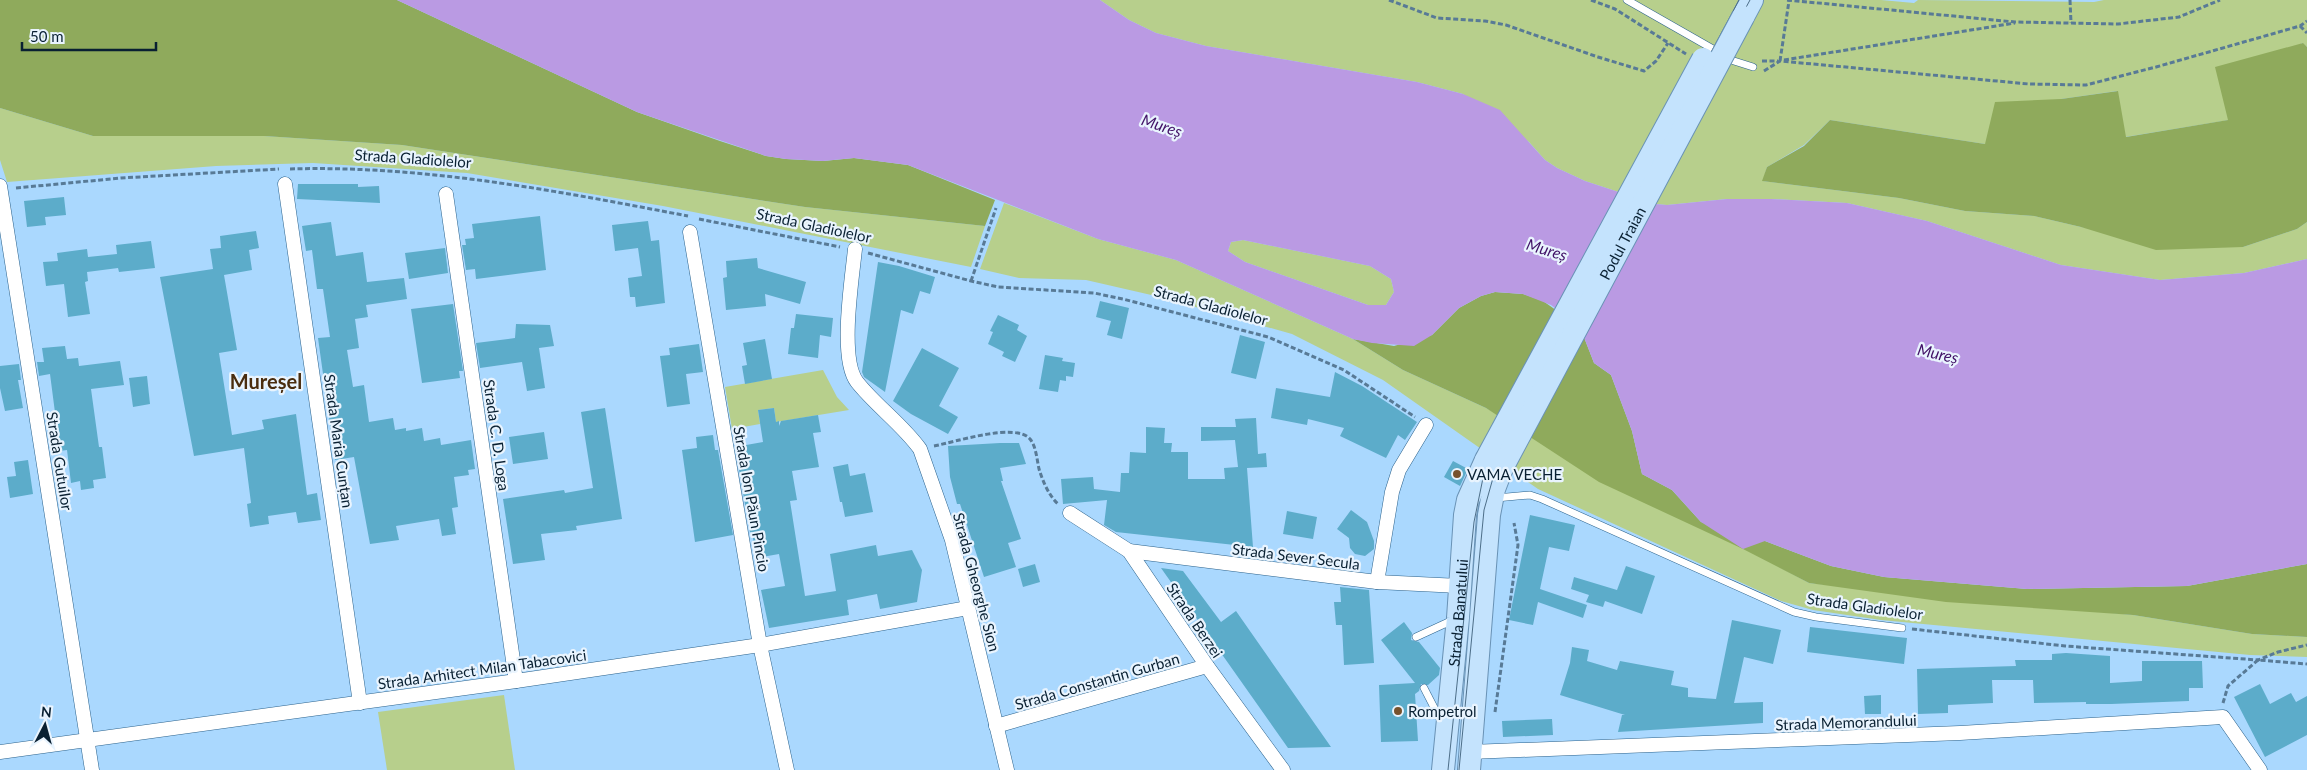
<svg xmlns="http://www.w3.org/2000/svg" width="2307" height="770" font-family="Lato,sans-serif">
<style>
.green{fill:#b7cf8c}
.forest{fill:#8faa5c}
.water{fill:#ba9ae3;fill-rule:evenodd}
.building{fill:#5cacca}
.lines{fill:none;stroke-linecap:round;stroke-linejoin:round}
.service-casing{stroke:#2b628c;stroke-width:8}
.minor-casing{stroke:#2b628c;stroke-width:15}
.primary-casing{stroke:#6992b5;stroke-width:24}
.path{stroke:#587a96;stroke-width:3;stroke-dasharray:5 2.5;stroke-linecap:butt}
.service{stroke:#fff;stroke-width:7}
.minor{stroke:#fff;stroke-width:14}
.primary{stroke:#c4e3fd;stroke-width:22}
.tram{stroke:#4d6e88;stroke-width:1}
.primary-bridge-casing{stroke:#6992b5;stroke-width:24;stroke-linecap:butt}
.primary-bridge{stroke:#c4e3fd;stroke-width:22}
.poi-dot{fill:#77522d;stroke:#e9f4fe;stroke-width:2}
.labels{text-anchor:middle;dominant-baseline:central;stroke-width:4.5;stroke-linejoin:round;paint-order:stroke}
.street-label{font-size:15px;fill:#092032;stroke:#e9f4fe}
.poi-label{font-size:15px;fill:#092032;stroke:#e9f4fe;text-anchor:start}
.water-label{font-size:16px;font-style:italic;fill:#401066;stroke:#e9f4fe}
.district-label{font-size:20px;font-weight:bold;fill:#492d0f;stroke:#e9f4fe}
</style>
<rect width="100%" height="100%" fill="#aad8fe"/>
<g class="green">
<polygon points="1100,0 1881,0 1914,3 1918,0 2094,2 2104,0 2307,0 2307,47 2302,43 2229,120 2125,137 2117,91 2061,99 1985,144 1830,120 1804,145 1767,167 1763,181 1899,198 1965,211 2034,216 2081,227 2243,247 2297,229 2307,222 2307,259 2244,273 2160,280 2061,265 1927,221 1847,203 1771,199 1727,199 1667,205 1655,204 1585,181 1557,168 1545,160 1529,142 1463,94 1417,82 1206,46 1156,33 1129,20"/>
<polygon points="0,108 93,136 264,136 402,145 805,207 985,226 971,267 663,206 467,173 313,163 216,166 7,182 0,160"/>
<polygon points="1004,203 1098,239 1176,260 1353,339 1403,370 1486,408 1809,583 2133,615 2252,634 2307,637 2307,657 2250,655 1881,620 1813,610 1781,601 1538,489 1383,380 1292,334 1160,297 1086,280 1019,278 980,269"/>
<polygon points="1243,240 1370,266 1391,279 1394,292 1386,305 1368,305 1245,262 1228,251 1231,242"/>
<polygon points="823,370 837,397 849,410 776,422 774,408 758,410 760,424 732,429 725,387"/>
<polygon points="504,695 515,770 387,770 378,712"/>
</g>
<g class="forest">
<polygon points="0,0 397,0 637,112 720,141 766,156 786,159 823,161 854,158 908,165 995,200 985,226 805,207 402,145 264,136 93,136 0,108"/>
<polygon points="2303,43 2307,47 2307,222 2297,229 2243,247 2156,250 2081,227 2034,216 1965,211 1899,198 1762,181 1767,167 1804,146 1830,120 1985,144 1995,102 2061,99 2118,91 2126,137 2228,120 2215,67"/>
<polygon points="1495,292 1523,294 1543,301 1580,327 1594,363 1611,375 1632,431 1642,474 1672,490 1701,522 1765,541 1831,566 1884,577 2027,589 2187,586 2307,564 2307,637 2252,634 2133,615 1946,602 1809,583 1743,549 1599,482 1486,408 1403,370 1353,339 1394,346 1432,335 1459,308 1481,296"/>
</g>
<path class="water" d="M397,0h703l29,20 27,13 50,13 211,36 46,12 37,16 45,50 12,8 28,13 70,23 12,1 60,-6h44l76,4 80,18 134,44 99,15 84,-7 63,-14v305l-120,22 -160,3 -143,-12 -53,-11 -66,-25 -22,8 -42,-27 -29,-32 -30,-16 -10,-43 -21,-56 -17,-12 -14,-36 -29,-22 -28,-11 -28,-2 -14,4 -22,12 -27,27 -18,11 -42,-3 -19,-4 -177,-79 -78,-21 -190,-74 -54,-7 -31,3 -37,-2 -20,-3 -129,-44zM1243,240l127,26 21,13 3,13 -8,13h-18l-123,-43 -17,-11 3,-9z"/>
<g class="building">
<polygon points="298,184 358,184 358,187 379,186 380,203 297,199"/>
<polygon points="64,197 66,215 45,217 46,225 27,227 24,201"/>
<polygon points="540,216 546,270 476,279 475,269 466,270 462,245 466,245 465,239 474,238 472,224"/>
<polygon points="648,221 651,241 659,240 665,303 636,307 635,297 630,297 628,278 642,276 638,248 615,251 612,225"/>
<polygon points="331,222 336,256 363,252 367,282 404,278 407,299 366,305 368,317 355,319 359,348 347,350 353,387 364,385 369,422 393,418 395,430 406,428 406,431 422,428 424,441 440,438 441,445 471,440 475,469 468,470 469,475 454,477 458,507 452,508 456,534 442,536 439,519 396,526 399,540 370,544 354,457 335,460 318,338 330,337 323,289 317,289 312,250 306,251 302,226"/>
<polygon points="256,231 259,248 249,250 252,270 224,275 237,350 219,353 232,435 264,429 262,420 296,414 307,495 317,493 321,520 298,523 296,512 268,516 269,524 250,527 247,504 251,503 244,448 194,456 160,277 213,269 210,249 221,248 220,236"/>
<polygon points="151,241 155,268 119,272 118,268 87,272 88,281 85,282 90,314 68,317 64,284 46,286 43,262 58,261 57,253 87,249 88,257 117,254 116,245"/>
<polygon points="445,248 448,273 409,279 405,253"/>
<polygon points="757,258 758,268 806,282 800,304 765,294 766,306 726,310 723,278 727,277 726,261"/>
<polygon points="878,262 899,266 935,277 930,294 920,291 913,314 901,310 885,392 864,377 862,372"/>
<polygon points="1100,301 1129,308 1122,339 1107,335 1111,321 1096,317"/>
<polygon points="453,304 463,371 459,371 460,378 422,383 411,309"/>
<polygon points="796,314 833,318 831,337 820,335 818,358 788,354 791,328 794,328"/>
<polygon points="998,315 1019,325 1017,330 1027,336 1015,362 1002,356 1004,352 988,344 993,332 990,331"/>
<polygon points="516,324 550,325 554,346 539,348 545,388 527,391 522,362 480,368 476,343 515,338"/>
<polygon points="1240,335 1265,342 1256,379 1231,373"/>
<polygon points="765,339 772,379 745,384 742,366 747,365 743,343"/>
<polygon points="699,344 703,372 686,374 690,404 667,407 660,356 670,355 669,348"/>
<polygon points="65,346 67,359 78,358 79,366 120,361 124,385 91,389 99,447 102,447 106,478 93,480 94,488 81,490 80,481 71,483 67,450 60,451 50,374 39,376 37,362 44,362 42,348"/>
<polygon points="922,348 959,368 939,406 958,417 948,434 911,414 893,401"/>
<polygon points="1045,355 1063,358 1062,361 1075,363 1073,377 1066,376 1066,381 1060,380 1058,392 1039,389"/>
<polygon points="19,364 21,380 18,380 23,408 5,411 0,388 0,366"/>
<polygon points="1335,372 1362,386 1417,422 1405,440 1398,435 1386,458 1340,436 1344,428 1308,419 1307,425 1271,418 1276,388 1330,397"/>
<polygon points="147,376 150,404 133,407 129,378"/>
<polygon points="605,408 622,519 576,526 577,530 541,534 545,560 513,564 503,499 564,490 565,493 593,488 581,412"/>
<polygon points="774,408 776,422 779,421 779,426 781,421 818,415 821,432 813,433 819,467 792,471 797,500 790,501 805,596 836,591 830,554 876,545 878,556 912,550 922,570 917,602 880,609 877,594 847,600 849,615 769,628 761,590 785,586 779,554 756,558 752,532 750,532 735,447 763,442 758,410"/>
<polygon points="1256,418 1258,454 1266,453 1267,467 1247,468 1253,547 1116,532 1104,525 1107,500 1063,504 1061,479 1093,477 1094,489 1120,492 1121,473 1129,473 1130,452 1146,453 1146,427 1165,428 1164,443 1172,443 1171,452 1188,452 1188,479 1225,479 1224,468 1238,467 1235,440 1201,441 1201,427 1236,427 1235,419"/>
<polygon points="544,432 548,459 513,464 509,437"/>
<polygon points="713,435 715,450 718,450 733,535 695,542 682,450 697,448 696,437"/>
<polygon points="1000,443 1019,443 1026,464 1000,468 1003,481 1001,481 1021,539 1008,543 1016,567 984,577 960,504 957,504 950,477 948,446"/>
<polygon points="28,460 33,494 10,498 7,477 16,476 14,462"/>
<polygon points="1453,461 1468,469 1460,486 1444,477"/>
<polygon points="848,464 850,476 865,473 873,512 845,517 842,502 840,502 833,467"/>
<polygon points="1351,510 1367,522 1374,541 1374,549 1365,556 1355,554 1350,548 1349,538 1337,529"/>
<polygon points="1287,511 1317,517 1313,539 1283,534"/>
<polygon points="1530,515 1575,525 1569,551 1549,547 1540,589 1587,605 1583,618 1538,602 1533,625 1509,620"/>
<polygon points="1035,564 1040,582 1023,587 1018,569"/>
<polygon points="1626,566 1655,576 1642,614 1605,601 1603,607 1586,602 1589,595 1571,589 1574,577 1617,590"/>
<polygon points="1161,568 1183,571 1221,622 1236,611 1331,747 1288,748"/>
<polygon points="1340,587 1369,590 1374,663 1344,665 1342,625 1336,625 1334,602 1341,602"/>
<polygon points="1732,620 1781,630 1773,664 1744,657 1734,703 1763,702 1763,723 1618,732 1622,715 1625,715 1560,695 1570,663 1572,647 1589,650 1587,661 1617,670 1620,661 1674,671 1671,685 1688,688 1688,697 1716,699"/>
<polygon points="1404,622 1412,633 1411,640 1419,642 1440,668 1439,675 1428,685 1421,684 1419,691 1415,694 1418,741 1381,742 1379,685 1415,683 1381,640"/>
<polygon points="1810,627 1907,638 1904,664 1807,652"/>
<polygon points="2066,653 2110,656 2110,683 2142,681 2142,661 2202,661 2203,688 2189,688 2189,701 2111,704 2086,704 2086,702 2034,703 2033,680 1992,680 1993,703 1948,705 1948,713 1918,714 1917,669 2016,666 2015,660 2052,660 2052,654"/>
<polygon points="2260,684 2270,704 2291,693 2296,702 2307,696 2307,735 2265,757 2234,697"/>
<polygon points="1881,695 1881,714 1865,714 1864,696"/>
<polygon points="1552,719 1553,735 1503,737 1502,721"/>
</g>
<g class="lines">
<g class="service-casing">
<g id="service">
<polyline points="1627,0 1734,61 1753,67"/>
<polyline points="1496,498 1530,495 1542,499 1794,612 1816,617 1902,628"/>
<polyline points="1416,637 1453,620"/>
<polyline points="1424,688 1442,723"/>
</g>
</g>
<g class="minor-casing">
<g id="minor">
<polyline points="285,184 360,703"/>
<polyline points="0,186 92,770"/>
<polyline points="446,194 516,681"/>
<polyline points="690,232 760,645 787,770"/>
<path d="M855,249c-3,30 -16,110 2,133 19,24 45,42 63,67l32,91 55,230"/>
<polyline points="1070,513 1129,551 1207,666 1283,770"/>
<polyline points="1129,551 1377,582 1460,586"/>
<polyline points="1377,582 1392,492 1399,470 1426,425"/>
<polyline points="996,726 1207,666"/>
<polyline points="0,752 516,681 760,645 968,608"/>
<polyline points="1470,752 1960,733 2223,717 2260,770"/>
</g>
</g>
<g class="primary-casing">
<g id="primary">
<polyline points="1743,17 1752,0"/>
<path id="s1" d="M1443,770l15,-152 7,-103 3,-15 18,-40"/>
<polyline points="1469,770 1489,515 1494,489 1502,468"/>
</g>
</g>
<g class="path">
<polyline points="1389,0 1437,18 1485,21 1506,25 1598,57 1644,71 1656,61 1668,43"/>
<polyline points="1591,0 1615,9 1686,54"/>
<polyline points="1787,0 2015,22 2118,24 2179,17 2220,0"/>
<polyline points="2070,0 2071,23"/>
<polyline points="2300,26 2307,33"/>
<polyline points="1784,60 2015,23"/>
<polyline points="1762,61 1778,61"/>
<polyline points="1780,61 1789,1"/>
<polyline points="1764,71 1780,61 2029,84 2086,85 2156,67 2300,26 2307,21"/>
<path d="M290,169c134,-4 267,22 398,47"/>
<polyline points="16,188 121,178 279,169"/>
<polyline points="699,219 840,247"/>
<polyline points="868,253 971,281 998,287 1094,293 1123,299 1268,337 1344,370 1415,417"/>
<polyline points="971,281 996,208"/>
<path d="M934,446c21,-4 82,-24 96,-7 6,7 7,21 9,30 4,13 10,27 20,36"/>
<polyline points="1912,629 2065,646 2258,660 2278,652 2307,645"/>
<polyline points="2223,703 2228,686 2258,660 2307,664"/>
<polyline points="1495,712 1518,545 1514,523"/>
</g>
<use href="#service" class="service"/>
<use href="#minor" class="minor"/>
<use href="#primary" class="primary"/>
<g class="tram">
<polyline points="1448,770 1474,522 1483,478 1739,0"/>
<polyline points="1459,770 1484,510 1493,478 1750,0"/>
</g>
<g class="primary-bridge-casing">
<g id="primary-bridge">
<polyline points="1486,460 1703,59"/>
<path id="s2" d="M1502,468l241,-451"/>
</g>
</g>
<use href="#primary-bridge" class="primary-bridge"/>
</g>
<g class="poi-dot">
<circle cx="1457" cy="474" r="5"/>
<circle cx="1398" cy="711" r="5"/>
</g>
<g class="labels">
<g class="street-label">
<text transform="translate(413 158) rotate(4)">Strada Gladiolelor</text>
<text transform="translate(814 225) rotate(12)">Strada Gladiolelor</text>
<text stroke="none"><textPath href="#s2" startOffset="255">Podul Traian</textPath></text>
<text transform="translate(1211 305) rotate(15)">Strada Gladiolelor</text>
<text transform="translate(497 435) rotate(82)">Strada C. D. Loga</text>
<text transform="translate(339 441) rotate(82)">Strada Maria Cunțan</text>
<text transform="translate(60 461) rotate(81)">Strada Gutuilor</text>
<text transform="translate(752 499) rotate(80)">Strada Ion Păun Pincio</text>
<text transform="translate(1296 556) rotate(7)">Strada Sever Secula</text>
<text transform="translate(977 582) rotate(75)">Strada Gheorghe Sion</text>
<text transform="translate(1865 606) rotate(8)">Strada Gladiolelor</text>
<text stroke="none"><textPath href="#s1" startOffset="158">Strada Banatului</textPath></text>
<text transform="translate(1195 620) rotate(56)">Strada Berzei</text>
<text transform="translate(482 669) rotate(-8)">Strada Arhitect Milan Tabacovici</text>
<text transform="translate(1097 681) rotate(-16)">Strada Constantin Gurban</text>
<text transform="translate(1846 722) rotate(-2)">Strada Memorandului</text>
</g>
<g class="poi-label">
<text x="1467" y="474">VAMA VECHE</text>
<text x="1408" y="711">Rompetrol</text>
</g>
<g class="water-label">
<text transform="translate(1162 125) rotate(19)">Mureș</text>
<text transform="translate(1547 249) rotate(17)">Mureș</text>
<text transform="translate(1938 353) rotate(13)">Mureș</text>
</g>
<g class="district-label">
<text x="266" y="381">Mureșel</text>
</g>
</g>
<g transform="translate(45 725) rotate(6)" stroke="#e9f4fe" stroke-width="4" paint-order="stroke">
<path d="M0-4L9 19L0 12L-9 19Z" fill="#092032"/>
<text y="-8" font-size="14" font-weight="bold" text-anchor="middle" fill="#092032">N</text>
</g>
<path d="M22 42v8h134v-8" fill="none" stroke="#092032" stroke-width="2.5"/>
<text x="30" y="42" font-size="15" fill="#092032" stroke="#e9f4fe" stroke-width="4" paint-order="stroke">50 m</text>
</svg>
